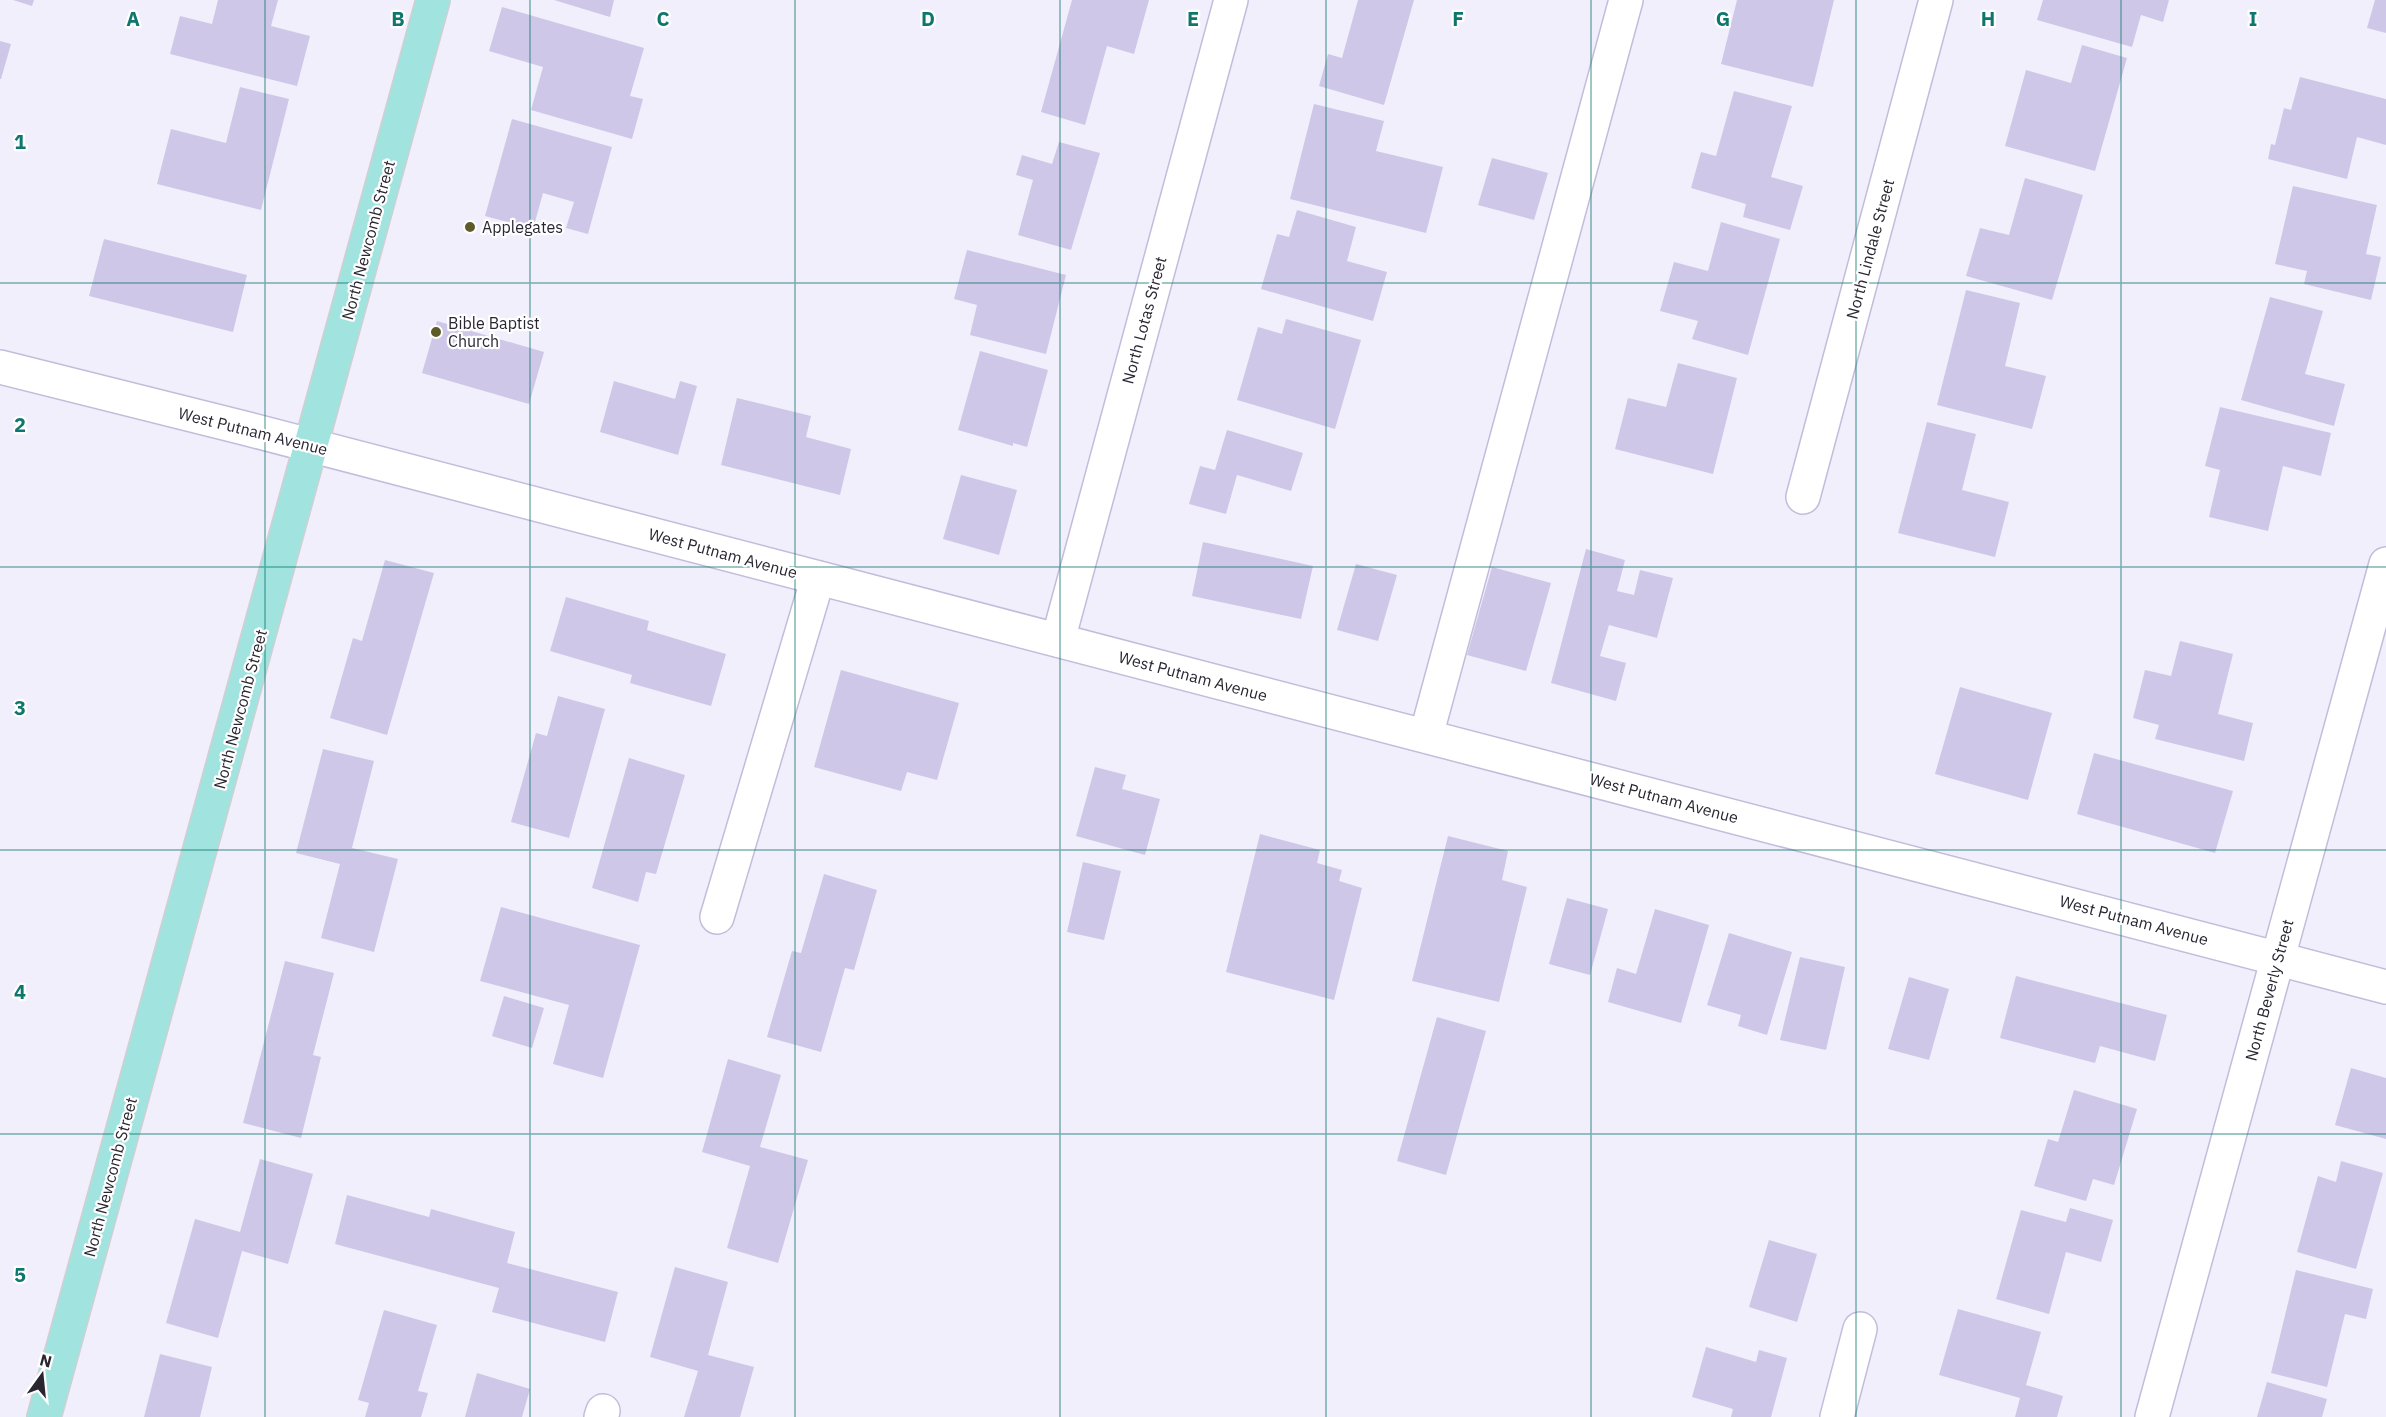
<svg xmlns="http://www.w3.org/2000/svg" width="2386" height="1417" font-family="'IBM Plex Sans',sans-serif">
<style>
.building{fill:#cec7e7}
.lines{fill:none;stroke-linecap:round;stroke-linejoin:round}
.minor-casing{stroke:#c3bcdb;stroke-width:36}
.major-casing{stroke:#d0cfd2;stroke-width:36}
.minor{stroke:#fff;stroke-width:33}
.major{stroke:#a1e4df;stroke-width:33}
.grid{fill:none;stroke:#0f766e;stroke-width:1.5;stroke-opacity:0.55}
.poi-dot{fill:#5e5b28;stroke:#fff;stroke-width:2}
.labels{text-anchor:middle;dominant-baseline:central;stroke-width:4.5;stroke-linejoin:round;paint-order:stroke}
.poi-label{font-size:16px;fill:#292632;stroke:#fff;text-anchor:start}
.street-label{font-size:16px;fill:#292632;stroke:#fff}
.grid-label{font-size:20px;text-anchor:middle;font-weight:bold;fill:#0f766e;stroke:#fff;stroke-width:4.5;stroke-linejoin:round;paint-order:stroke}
</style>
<rect width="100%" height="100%" fill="#f2effc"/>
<g class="building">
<polygon points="13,0 34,0 32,6"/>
<polygon points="218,0 278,0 271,26 310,36 297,86 170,54 180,16 212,24"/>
<polygon points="554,0 614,0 610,17"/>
<polygon points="1072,0 1149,0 1134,54 1107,46 1085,125 1041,112"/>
<polygon points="1358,0 1414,0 1384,105 1319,86 1328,54 1342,58"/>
<polygon points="1737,0 1834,0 1813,87 1721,64"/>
<polygon points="2043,0 2169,0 2163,22 2141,15 2132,47 2037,20"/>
<polygon points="2375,0 2386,0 2386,33 2367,28"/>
<polygon points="502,7 644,48 630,96 643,99 632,139 531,110 543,67 489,51"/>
<polygon points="0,41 11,44 1,79 0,79"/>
<polygon points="2082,45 2127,58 2095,171 2005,146 2026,70 2071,83"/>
<polygon points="2300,77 2386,99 2386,145 2357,137 2347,179 2268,159 2271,144 2275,145 2284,108 2291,110"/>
<polygon points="240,87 289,99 261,210 157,184 171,129 226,143"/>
<polygon points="1734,91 1792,106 1771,177 1803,186 1790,230 1743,217 1746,204 1691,188 1701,152 1716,156"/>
<polygon points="1314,104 1384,121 1376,151 1443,167 1426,233 1290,199"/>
<polygon points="512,119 612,147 588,234 566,228 574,202 543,193 533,229 485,216"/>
<polygon points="1059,142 1100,153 1071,250 1018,235 1033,180 1016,175 1022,155 1052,164"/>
<polygon points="1492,158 1548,173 1534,220 1478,205"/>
<polygon points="2025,178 2083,195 2052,300 1966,276 1980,228 2009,235"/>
<polygon points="2293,186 2377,205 2366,254 2381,257 2371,300 2304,284 2307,271 2275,264"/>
<polygon points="1297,210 1356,227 1347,261 1387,272 1373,321 1261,289 1277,234 1289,237"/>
<polygon points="1721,222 1780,239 1748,355 1692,339 1698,321 1660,311 1674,262 1708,271"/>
<polygon points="104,239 247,275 233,332 89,296"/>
<polygon points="967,250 1066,275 1046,354 970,335 977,305 954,299"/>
<polygon points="1966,290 2020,303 2005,366 2046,376 2032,429 1937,405"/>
<polygon points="2270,297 2323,311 2305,374 2345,384 2334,426 2241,400"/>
<polygon points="1286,319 1361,340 1335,429 1237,400 1258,327 1282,334"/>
<polygon points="437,321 544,352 529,404 422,373"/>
<polygon points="980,351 1048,370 1027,447 1013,443 1013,446 958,430"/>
<polygon points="1678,363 1737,378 1713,474 1615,449 1628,398 1666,407"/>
<polygon points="614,381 675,399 680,381 697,386 678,455 600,432"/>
<polygon points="737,398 811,416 806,437 851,449 840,495 721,465"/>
<polygon points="2220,407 2331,433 2321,476 2283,466 2268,531 2209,517 2220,470 2205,466"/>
<polygon points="1927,422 1976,434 1962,490 2009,502 1995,557 1898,533"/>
<polygon points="1227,430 1303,453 1291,491 1237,475 1226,514 1189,504 1200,466 1215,470"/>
<polygon points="961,475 1017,490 999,555 943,539"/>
<polygon points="1203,542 1313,566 1301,619 1192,596"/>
<polygon points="1586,549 1625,560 1617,591 1634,595 1640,570 1673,578 1657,638 1609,625 1600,656 1626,663 1616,701 1551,683"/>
<polygon points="385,560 434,573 387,735 330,718 353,638 362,641"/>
<polygon points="1356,564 1397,575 1378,641 1337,630"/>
<polygon points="1492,567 1551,583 1526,671 1467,655"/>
<polygon points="566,597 649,621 647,630 726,654 711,706 630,683 632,675 550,651"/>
<polygon points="2180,641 2233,654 2218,714 2253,723 2244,761 2155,739 2159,725 2133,718 2145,670 2171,676"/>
<polygon points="841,670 959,703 937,780 907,772 901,791 814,767"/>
<polygon points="1960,687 2052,713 2028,800 1935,774"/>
<polygon points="558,696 605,709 569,838 511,822 536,733 547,736"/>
<polygon points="323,749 374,761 352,848 398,859 374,952 321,938 340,864 296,853"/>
<polygon points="2094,753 2233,791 2215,853 2077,814"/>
<polygon points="629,758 685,775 656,874 646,872 638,902 592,888"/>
<polygon points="1095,767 1126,775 1122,789 1160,799 1145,855 1076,836"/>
<polygon points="1260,834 1320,850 1317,863 1342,870 1339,881 1362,888 1334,1000 1226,972"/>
<polygon points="1448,836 1508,851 1502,880 1527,887 1499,1002 1412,981"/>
<polygon points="1083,862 1121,871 1104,940 1067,932"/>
<polygon points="824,874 877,890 854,970 845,968 821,1052 767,1037 792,951 801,953"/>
<polygon points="1567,898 1608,909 1590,975 1549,964"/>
<polygon points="501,907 640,945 603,1078 553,1064 569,1005 480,981"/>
<polygon points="1655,909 1709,925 1681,1023 1608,1002 1617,968 1636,974"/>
<polygon points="1729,933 1792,952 1767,1035 1738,1026 1741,1015 1707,1005"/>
<polygon points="1800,957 1845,967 1826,1050 1780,1040"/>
<polygon points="285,961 334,973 313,1055 321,1057 301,1138 243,1123"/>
<polygon points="2016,976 2167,1015 2155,1061 2100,1046 2095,1063 2000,1038"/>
<polygon points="1909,977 1949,989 1929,1060 1888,1049"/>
<polygon points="504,996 544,1008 532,1048 492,1036"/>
<polygon points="1437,1017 1486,1031 1446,1175 1397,1161"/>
<polygon points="728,1059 781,1075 760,1147 808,1160 778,1263 727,1248 750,1166 702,1152"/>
<polygon points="2351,1068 2386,1078 2386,1139 2335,1125"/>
<polygon points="2074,1090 2137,1109 2114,1185 2093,1179 2086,1201 2034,1186 2048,1139 2058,1142"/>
<polygon points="260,1159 313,1174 288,1264 242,1251 218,1338 166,1323 195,1219 240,1232"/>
<polygon points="2341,1161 2383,1173 2356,1269 2297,1252 2318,1176 2336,1182"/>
<polygon points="347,1195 429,1217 431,1209 515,1232 507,1263 618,1292 605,1342 492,1312 499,1288 335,1244"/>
<polygon points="2070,1208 2113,1220 2101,1262 2066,1252 2049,1314 1996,1299 2021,1210 2066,1222"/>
<polygon points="1769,1240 1817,1254 1797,1322 1749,1307"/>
<polygon points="675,1267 728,1282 708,1355 754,1367 740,1417 684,1417 698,1371 650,1357"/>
<polygon points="2296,1270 2373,1289 2366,1319 2345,1314 2327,1387 2271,1373"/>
<polygon points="1958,1309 2041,1332 2026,1385 2063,1396 2057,1417 2015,1417 2020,1398 1939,1375"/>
<polygon points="384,1310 437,1325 418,1391 428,1393 421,1417 365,1417 369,1403 358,1400"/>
<polygon points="1706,1347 1756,1362 1759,1350 1787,1358 1771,1417 1731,1417 1733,1409 1692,1397"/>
<polygon points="160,1354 212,1367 200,1417 144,1417"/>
<polygon points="477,1373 530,1389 522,1417 465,1417"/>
<polygon points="2267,1382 2327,1399 2322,1417 2257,1417"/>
</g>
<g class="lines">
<g class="minor-casing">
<g id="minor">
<polyline points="0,367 248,429 2386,987"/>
<polyline points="1803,497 1936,0"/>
<polyline points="1058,640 1231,0"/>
<polyline points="1426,736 1626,0"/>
<polyline points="717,917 818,578"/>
<polyline points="601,1417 603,1411"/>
<polyline points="1837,1417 1860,1329"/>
<polyline points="2152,1417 2386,564"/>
</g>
</g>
<g class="major-casing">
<polyline id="major" points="44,1417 433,0"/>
</g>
<use href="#minor" class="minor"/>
<use href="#major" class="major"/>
</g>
<path class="grid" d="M265,0v1417M530,0v1417M795,0v1417M1060,0v1417M1326,0v1417M1591,0v1417M1856,0v1417M2121,0v1417M0,283h2386M0,567h2386M0,850h2386M0,1134h2386"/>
<g class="poi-dot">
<circle cx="470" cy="227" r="6"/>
<circle cx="436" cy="332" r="6"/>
</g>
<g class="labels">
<g class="poi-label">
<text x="482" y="227">Applegates</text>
<text x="448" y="323">Bible Baptist<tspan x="448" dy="18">Church</tspan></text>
</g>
<g class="street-label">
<text transform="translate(368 240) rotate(-75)">North Newcomb Street</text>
<text transform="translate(1870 249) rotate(-75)">North Lindale Street</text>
<text transform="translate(1144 320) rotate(-75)">North Lotas Street</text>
<text transform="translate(253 431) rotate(14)">West Putnam Avenue</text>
<text transform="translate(723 553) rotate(15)">West Putnam Avenue</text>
<text transform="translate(1193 676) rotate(15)">West Putnam Avenue</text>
<text transform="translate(240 709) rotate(-75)">North Newcomb Street</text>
<text transform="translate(1664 798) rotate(15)">West Putnam Avenue</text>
<text transform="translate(2134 920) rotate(15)">West Putnam Avenue</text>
<text transform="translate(2269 990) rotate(-75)">North Beverly Street</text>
<text transform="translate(110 1177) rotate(-75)">North Newcomb Street</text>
</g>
</g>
<g class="grid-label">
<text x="133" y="26">A</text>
<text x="398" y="26">B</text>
<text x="663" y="26">C</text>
<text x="928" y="26">D</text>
<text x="1193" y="26">E</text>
<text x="1458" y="26">F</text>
<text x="1723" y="26">G</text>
<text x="1988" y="26">H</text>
<text x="2253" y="26">I</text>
<text x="20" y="149">1</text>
<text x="20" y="432">2</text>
<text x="20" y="715">3</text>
<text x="20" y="999">4</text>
<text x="20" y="1282">5</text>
</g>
<g transform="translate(42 1375) rotate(15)" stroke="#ffffff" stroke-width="4.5" paint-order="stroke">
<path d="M0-4.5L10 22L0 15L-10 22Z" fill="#292632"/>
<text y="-9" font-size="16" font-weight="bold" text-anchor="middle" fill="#292632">N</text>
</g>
</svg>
